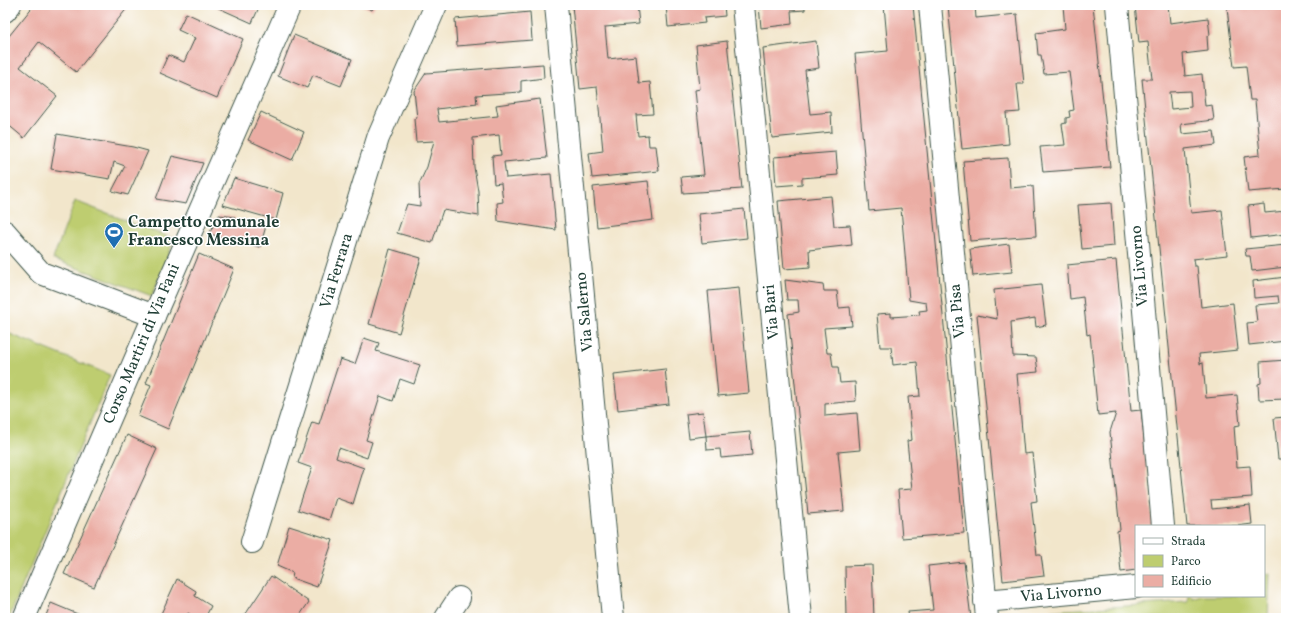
<svg xmlns="http://www.w3.org/2000/svg" width="1291" height="623" font-family="Vollkorn,serif">
<style>
.green{fill:#becd70;stroke:#6e8552}
.building{fill:#ebada4;fill-rule:evenodd}
.lines{fill:none;stroke-linecap:round;stroke-linejoin:round}
.minor-casing{stroke:#3f564b;stroke-width:24}
.minor{stroke:#fff;stroke-width:22}
.labels{text-anchor:middle;dominant-baseline:central;stroke-width:3;stroke-linejoin:round;paint-order:stroke}
.poi-label{font-size:16px;font-weight:bold;fill:#1f3d34;stroke:#fff;text-anchor:start}
.street-label{font-size:16px;fill:#1f3d34;stroke:#fff}
</style>
<rect width="100%" height="100%" fill="#fff"/>
<filter id="ink" filterUnits="userSpaceOnUse"><feTurbulence type="fractalNoise" baseFrequency=".025" numOctaves="2"/><feDisplacementMap in="SourceGraphic" scale="8" xChannelSelector="R" yChannelSelector="G"/><feConvolveMatrix kernelMatrix="1 2 1 2 8 2 1 2 1" color-interpolation-filters="sRGB"/></filter>
<filter id="wash" filterUnits="userSpaceOnUse"><feTurbulence type="fractalNoise" baseFrequency=".012" numOctaves="4" result="noise"/><feDisplacementMap in="SourceGraphic" scale="16" xChannelSelector="R" yChannelSelector="G"/><feGaussianBlur stdDeviation="0.9" result="paint"/><feColorMatrix in="noise" values="0 0 0 0 0 0 0 0 0 0 0 0 0 0 0 0 0 1.4 0 .05"/><feComposite in="paint" operator="in"/></filter>
<g filter="url(#wash)">
<rect width="100%" height="100%" fill="#f2e6cb"/>
<g class="green">
<polygon points="75,201 174,239 152,296 53,259"/>
<polygon points="5,332 110,375 9,618 5,618"/>
<polygon points="1270,573 1268,618 1003,618 1003,614 1188,602 1189,596 1192,596 1193,599 1202,596 1264,596 1264,575"/>
</g>
<g id="blocks">
<g class="building">
<polygon points="34,5 126,5 128,7 76,72 39,42 20,67 57,96 24,138 6,123 5,124 5,41"/>
<polygon points="212,5 260,5 252,23"/>
<polygon points="361,5 375,5 372,10"/>
<polygon points="572,5 637,5 639,24 605,27 608,59 636,56 639,83 650,82 653,114 636,115 638,136 648,135 649,146 656,146 659,171 592,178 589,153 603,151 597,87 580,89"/>
<polygon points="666,5 724,5 725,16 704,18 705,23 668,27"/>
<polygon points="759,5 805,5 805,10 791,11 792,24 761,28"/>
<polygon points="884,5 913,5 964,533 902,538 898,490 912,489 907,441 912,440 908,397 920,396 917,362 893,365 891,347 880,347 877,314 891,313 891,317 920,315 919,311 927,310 926,303 909,300 901,208 869,211 855,54 888,51"/>
<polygon points="948,5 975,5 976,18 1017,14 1024,84 1017,84 1020,112 1006,113 1009,144 962,149"/>
<polygon points="1063,5 1093,5 1110,167 1043,172 1040,147 1065,145 1062,124 1066,123 1066,118 1070,117 1069,111 1074,110 1069,72 1044,74 1041,55 1038,55 1036,33 1065,29"/>
<path d="M1135,5h33l2,18 38,-5 2,17 -3,1 1,15 -25,3 2,22 17,-2 3,32 7,-1 2,15 -33,4 1,10 32,-3 2,14 -31,4 6,64 31,-3 5,45 -34,4 1,7h3l4,41 32,-4 5,47 -39,4 1,10 3,-1 3,35 31,-3 3,30 -6,1 3,41 13,-1 2,31 -41,3 1,9 38,-4 2,19 -15,2h-50l-45,-447h10l-4,-37 -9,1zM1190,91l1,16 -20,2 -2,-17z"/>
<polygon points="1240,5 1286,5 1286,189 1248,192 1244,157 1260,155 1255,100 1250,100 1246,66 1234,67 1227,8 1240,7"/>
<polygon points="530,12 532,40 457,46 455,19"/>
<polygon points="186,13 243,39 217,98 160,73 168,55 184,62 195,38 178,30"/>
<polygon points="294,35 352,59 341,86 313,75 307,88 278,76"/>
<polygon points="727,41 742,189 683,193 681,177 704,175 695,90 700,89 696,45"/>
<polygon points="816,41 819,68 805,70 810,114 831,112 832,132 772,138 763,48"/>
<polygon points="543,64 544,78 521,81 521,92 476,95 477,104 437,109 439,122 498,116 496,105 540,99 547,158 504,162 506,178 551,174 556,230 498,221 497,203 503,202 501,183 494,184 492,156 501,155 499,135 473,138 474,167 478,191 479,216 443,210 432,243 397,233 407,204 420,206 419,184 427,167 434,141 416,142 414,119 417,118 414,91 426,73"/>
<polygon points="261,112 304,132 292,160 248,140"/>
<polygon points="57,134 133,147 148,151 128,195 112,191 125,166 114,162 110,179 51,169"/>
<polygon points="836,152 838,175 802,178 802,184 776,186 774,157"/>
<polygon points="172,156 203,163 186,204 156,199"/>
<polygon points="1008,158 1010,188 1033,186 1036,236 970,241 963,161"/>
<polygon points="234,178 283,193 276,220 223,205"/>
<polygon points="648,181 653,220 597,227 593,187"/>
<polygon points="831,196 834,226 850,225 852,245 809,250 810,267 784,269 778,201"/>
<polygon points="1111,203 1114,246 1082,249 1078,205"/>
<polygon points="1264,204 1265,213 1286,211 1286,234 1251,238 1248,206"/>
<polygon points="744,209 747,238 702,243 699,214"/>
<polygon points="219,215 235,217 234,222 248,225 248,221 266,226 260,247 209,234"/>
<polygon points="1009,244 1012,272 973,276 970,249"/>
<polygon points="1286,245 1286,267 1252,271 1250,256 1246,256 1245,249"/>
<polygon points="390,249 421,258 399,333 369,324"/>
<polygon points="199,254 234,269 168,429 138,416 151,385 146,383"/>
<polygon points="1116,260 1131,411 1141,410 1153,526 1136,526 1136,570 1121,572 1117,531 1120,530 1110,432 1116,413 1098,415 1090,334 1087,335 1083,297 1070,299 1067,265"/>
<polygon points="1286,277 1286,341 1249,345 1247,323 1257,322 1255,305 1279,303 1278,296 1254,298 1253,281"/>
<polygon points="785,280 823,285 824,291 837,291 839,308 850,307 852,326 824,328 827,353 831,353 833,367 838,367 840,383 855,382 856,401 825,404 825,416 857,413 860,450 838,452 844,511 808,514 788,314 799,312 798,300 787,300"/>
<polygon points="1041,285 1046,325 1036,327 1035,318 1011,322 1013,356 1036,357 1038,372 1017,374 1024,454 1032,453 1037,501 1031,502 1037,555 1041,555 1044,576 1003,581 977,315 997,319 994,290"/>
<polygon points="739,288 749,393 718,396 708,291"/>
<polygon points="364,338 379,343 376,351 420,365 414,384 400,379 393,401 380,396 366,440 372,442 367,458 339,448 336,458 364,468 353,504 336,498 329,520 298,510 312,468 298,463 312,422 319,424 340,359 355,364"/>
<polygon points="1286,360 1286,399 1259,400 1258,384 1261,383 1260,362"/>
<polygon points="665,369 669,404 618,410 614,375"/>
<polygon points="703,412 706,436 689,438 686,414"/>
<polygon points="1286,417 1286,459 1278,459 1274,418"/>
<polygon points="750,432 752,455 721,458 720,449 707,450 706,436"/>
<polygon points="127,435 157,449 94,587 64,574"/>
<polygon points="289,526 333,540 317,587 292,578 293,573 277,566"/>
<polygon points="964,562 971,618 909,618 908,612 933,610 928,566"/>
<polygon points="872,565 874,618 846,618 845,566"/>
<polygon points="271,576 309,602 298,618 243,618"/>
<polygon points="177,579 196,591 195,596 211,606 205,618 196,618 188,613 186,618 159,618"/>
<polygon points="51,603 80,615 79,618 45,618"/>
</g>
</g>
</g>
<g filter="url(#ink)">
<use href="#blocks" fill-opacity="0" stroke="#3f564b" stroke-width="1"/>
<g class="lines">
<g class="minor-casing">
<g id="minor">
<polyline points="556,5 613,618"/>
<polyline points="743,5 801,618"/>
<polyline points="930,5 987,618"/>
<polyline points="1117,5 1163,526"/>
<polyline points="5,11 10,5"/>
<polyline points="5,232 41,273 154,316"/>
<polyline points="252,542 378,138 436,5"/>
<polyline points="985,601 1136,587"/>
<polyline points="24,618 154,316 290,5"/>
<polyline points="446,618 459,598"/>
</g>
</g>
<use href="#minor" class="minor"/>
</g>
</g>
<defs>
<g id="stadium-pin" transform="scale(1)"><path d="M0 17L-7.5 6A9.5 9.5 0 1 1 7.5 6Z" fill="#1f6fb2" stroke="#fff"/><path d="M0-5a6.5 5 0 1 0 0 10a6.5 5 0 1 0 0-10ZM-3.5-1.8h7v3.6h-7Z" fill="#fff"/></g>
</defs>
<g fill-rule="evenodd">
<use href="#stadium-pin" x="114" y="232"/>
</g>
<g class="labels">
<g class="poi-label">
<text x="128" y="223">Campetto comunale<tspan x="128" dy="18">Francesco Messina</tspan></text>
</g>
<g class="street-label">
<text transform="translate(1140 266) rotate(-95)">Via Livorno</text>
<text transform="translate(337 271) rotate(-73)">Via Ferrara</text>
<text transform="translate(958 311) rotate(-95)">Via Pisa</text>
<text transform="translate(585 312) rotate(-95)">Via Salerno</text>
<text transform="translate(772 312) rotate(-95)">Via Bari</text>
<text transform="translate(142 344) rotate(-67)">Corso Martiri di Via Fani</text>
<text transform="translate(1061 594) rotate(-5)">Via Livorno</text>
</g>
</g>
<rect width="1291" height="623" fill="none" stroke="#fff" stroke-width="20"/>
<rect x="1135" y="525" width="130" height="72" fill="#ffffff" stroke="#a5b1ae"/>
<rect x="1143" y="538" width="20" height="6" fill="#ffffff" stroke="#a5b1ae"/>
<text x="1171" y="545" font-size="12" fill="#1f3d34">Strada</text>
<rect x="1143" y="555" width="20" height="12" fill="#becd70" stroke="#a5b1ae"/>
<text x="1171" y="565" font-size="12" fill="#1f3d34">Parco</text>
<rect x="1143" y="575" width="20" height="12" fill="#ebada4" stroke="#a5b1ae"/>
<text x="1171" y="585" font-size="12" fill="#1f3d34">Edificio</text>
</svg>
